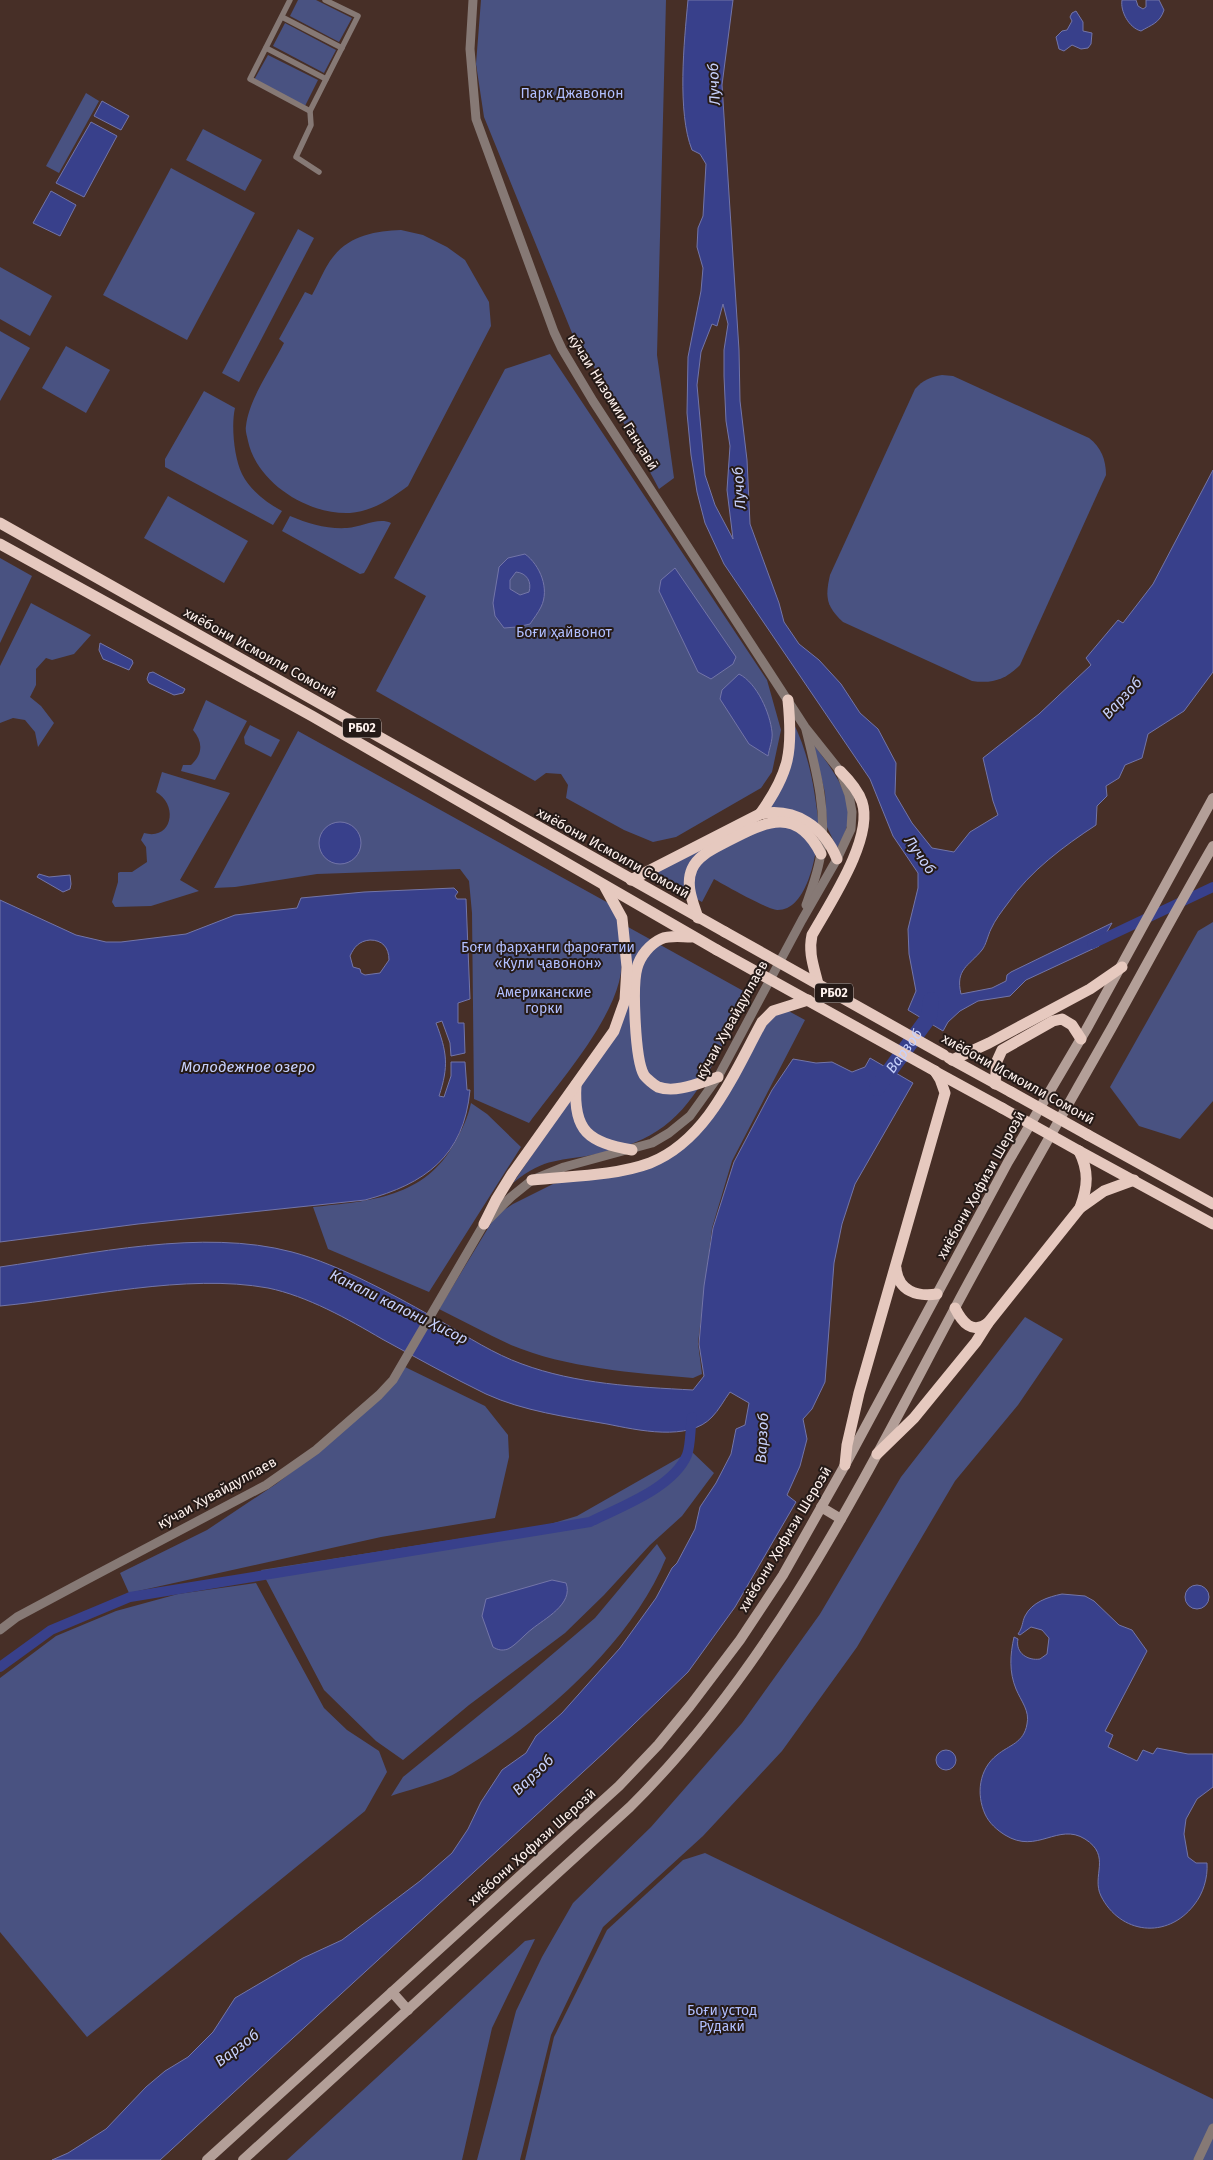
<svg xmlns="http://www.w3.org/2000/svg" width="1213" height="2160" font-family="'Fira Sans',sans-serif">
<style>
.green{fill:#495281}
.water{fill:#38408b;stroke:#7375a8;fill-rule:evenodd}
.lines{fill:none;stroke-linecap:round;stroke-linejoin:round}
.canal{stroke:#38408b;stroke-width:10}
.river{stroke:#38408b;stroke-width:16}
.pedestrian{stroke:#867975;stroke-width:5.5}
.tertiary{stroke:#867975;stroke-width:9}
.secondary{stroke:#b39f98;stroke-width:10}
.trunk{stroke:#e6c9bf;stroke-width:11}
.trunk-bridge{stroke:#e6c9bf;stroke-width:11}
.labels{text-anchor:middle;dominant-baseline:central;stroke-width:4;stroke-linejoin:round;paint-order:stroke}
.shield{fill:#251a17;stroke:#bcb0ac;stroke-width:1}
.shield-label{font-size:12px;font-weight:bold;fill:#fdf0ec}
.park-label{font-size:14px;fill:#b1bfff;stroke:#251a17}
.street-label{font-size:14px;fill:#fdf0ec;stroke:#251a17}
.water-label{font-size:15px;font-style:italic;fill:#c7d1fd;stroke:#251a17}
</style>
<rect width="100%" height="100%" fill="#472f27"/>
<g class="green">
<polygon points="298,0 316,0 352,18 339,42 290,16"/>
<polygon points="481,0 666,0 657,355 674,478 659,489 588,356 572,333 484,117 476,64"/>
<polygon points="285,23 336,50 324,73 273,46"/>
<polygon points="268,55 318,80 305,106 254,80"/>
<polygon points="86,93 99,101 59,173 46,166"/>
<polygon points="203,129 262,160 245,191 186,160"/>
<polygon points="171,168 255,213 187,340 103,295"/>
<polygon points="298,229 314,238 239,382 222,373"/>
<path d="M401,230l22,5 24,12 18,13 24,42 2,24 -83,160c-18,13 -35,25 -58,27 -42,2 -93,-30 -102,-72 -1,-5 -3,-10 -2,-15 3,-27 26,-59 38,-83l-5,-4 26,-47 7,3c7,-12 12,-27 21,-38 17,-22 43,-26 68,-27z"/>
<polygon points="0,267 52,296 30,336 0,319"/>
<polygon points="0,331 30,348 0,401"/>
<polygon points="66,346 110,370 86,413 42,388"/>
<polygon points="550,354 767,680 781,730 772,772 761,788 676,837 653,842 624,830 566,798 568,785 561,774 546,773 535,781 376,691 426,596 394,578 505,369"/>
<path d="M942,375l11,1 136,62c12,9 17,22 17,37l-86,190c-14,14 -27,19 -48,16l-129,-59c-17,-16 -18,-25 -13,-47l85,-186c8,-9 15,-12 27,-14z"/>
<path d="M204,391l31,17c-4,17 -1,50 7,66 8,16 25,29 40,37l-9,14 -108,-58v-8z"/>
<polygon points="168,496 248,541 224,583 144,538"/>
<path d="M290,516c19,8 36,13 57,12 15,-1 31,-11 44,-5l-24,45 -3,5 -4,1 -78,-43z"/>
<polygon points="0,558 32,576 0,643"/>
<polygon points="31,603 91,635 74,654 52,660 46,658 36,669 36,685 30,697 41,706 54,723 38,747 35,732 25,720 13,718 0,723 0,666"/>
<path d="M206,700l41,21 -32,59 -34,-9 2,-6h8c11,-10 13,-22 2,-35z"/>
<path d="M792,720c18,36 22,67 27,106l-48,-18z"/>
<polygon points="250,725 280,740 271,757 245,744 244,737"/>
<path d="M298,731l323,179c0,23 4,50 -2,72 -12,46 -61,102 -90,141l-55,-24 -2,-186 -3,-32 -9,-12 -143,5 -82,13 -21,1z"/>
<path d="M813,744c18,23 41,52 34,82 -2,8 -6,15 -10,22l-10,-21 -2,-34z"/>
<path d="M162,772l68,21 -50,87 19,11 -48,15 -36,1 -3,-5 6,-20v-9l2,-1h12l15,-10 -1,-15 -5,-7 3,-7c28,8 35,-28 12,-41z"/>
<path d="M774,817l43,25c-2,20 -12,69 -40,68 -8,0 -53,-25 -63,-31l-12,23 -50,-28 96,-48z"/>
<polygon points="1213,922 1213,1101 1180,1139 1139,1126 1110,1087 1198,931"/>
<path d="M628,927l119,66c-22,45 -46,111 -90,138 -18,12 -39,18 -60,23 -37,8 -51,2 -84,29l104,-153z"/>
<path d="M783,1008l22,12 -73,141 -20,67 -14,115 4,31 -9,4c-59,-5 -127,-10 -182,-33 -24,-11 -48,-24 -72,-36l57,-94 17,-11 40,-20 96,-20 44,-30 71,-111z"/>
<path d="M471,1103l16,11 34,33 -92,145 -101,-43 -15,-42c57,-6 112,-9 142,-65 8,-14 13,-25 16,-39z"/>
<polygon points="1025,1317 1063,1339 1018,1405 955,1481 857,1647 782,1751 703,1836 603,1927 551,2035 520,2160 477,2160 516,2011 542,1957 573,1903 651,1827 742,1723 820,1614 901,1477"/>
<polygon points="405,1367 485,1406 508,1435 509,1457 495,1518 381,1537 129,1593 120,1573 207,1530 276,1484 322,1449"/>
<polygon points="691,1451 714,1473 682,1516 650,1545 604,1595 565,1633 469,1705 403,1760 376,1741 324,1690 261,1570 547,1525 577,1516"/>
<path d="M657,1544l9,14c-35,87 -131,169 -210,215 -18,10 -45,16 -65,23l12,-19 112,-91 80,-68z"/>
<polygon points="256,1583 324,1708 347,1730 379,1751 387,1772 365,1811 87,2037 0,1932 0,1678 56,1636 116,1611 178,1594"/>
<polygon points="705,1853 1213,2099 1213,2160 525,2160 554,2037 607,1930 683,1860"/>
<polygon points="535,1939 492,2028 462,2160 287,2160 525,1941"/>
</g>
<g class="water">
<path d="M688,0h45l-11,85 17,265 1,51 7,59 3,64 29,79 5,19 15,22 20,16 22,24 19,29 18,16 18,34 -1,31 17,29 20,25 22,4 16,-20 28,-17 -5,-14 -10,-43 56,-44 52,-49 -5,-7 32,-38 5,3 30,-39 60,-114v202l-29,39 -36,23 -6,24 -17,7 -6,13 -13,8 1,10 -10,10 -1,19c-32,21 -66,46 -88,78 -6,8 -13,17 -17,26 -3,6 -5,16 -9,21 -13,16 -27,19 -21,44l31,-6 14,-7 1,-6 4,-3 101,-49 -13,23 -73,34 -16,16 -32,5 -18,10 -12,11 -5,9 -35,-21 8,-19 -7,-37 -1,-25 10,-41v-15l-25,-37 -23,-57 -146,-215 -19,-41 -8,-31 -6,-37 -4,-42 1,-56 13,-66 2,-23 -6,-21 1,-19 5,-12 3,-52 -6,-10 -8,-4c-15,-38 -8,-108 -4,-150zM723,304l5,20 -4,26v26l2,45 4,25 -3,44 6,49 -18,-34 -10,-30 -8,-90 4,-33 11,-28 5,2z"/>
<path d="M1136,0l2,6 5,3 3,-2v-7h13l5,10c-4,13 -13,15 -23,21 -12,-3 -21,-20 -19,-31z"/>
<polygon points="1076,11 1083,22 1083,31 1092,33 1091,44 1088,48 1081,49 1072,45 1064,51 1059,49 1056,37 1062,31 1067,30 1072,21 1070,17 1072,13"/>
<polygon points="102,101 129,116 121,130 94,116"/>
<polygon points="91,122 117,136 84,197 56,183"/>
<polygon points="51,191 76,205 60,236 33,223"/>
<path d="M525,554c15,11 25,35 16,53 -3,6 -7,11 -11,17l-13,3 -13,1 -9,-12 -2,-13 6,-36 9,-9zM516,572c11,1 16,10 13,20l-9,3 -10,-6v-9z"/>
<polygon points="675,568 736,657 733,664 711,679 698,672 659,591 661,580"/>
<polygon points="100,643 132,660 133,663 129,670 103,659 99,650"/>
<polygon points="153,672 185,689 183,693 174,695 149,683 147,679 149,673"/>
<path d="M739,674c18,9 31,39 33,58 1,8 -3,17 -4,24l-19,-12 -29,-45 2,-9z"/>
<circle cx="340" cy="843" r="21"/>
<polygon points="39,874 49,877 70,875 71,884 70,889 63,892 37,877"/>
<path d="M454,888l4,4 -3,4 2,3h9l4,100 -12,4v20h6l1,30 -14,3 -1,-13 -8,-22 -6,2c11,29 13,43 3,73l5,1 7,-21v-14h14l2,28h3c-6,66 -45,94 -105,110l-227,24 -138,18v-342l76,35 30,7h15l65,-8 49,-19 62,-7 4,-10 63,-6zM370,940c12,0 19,7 19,20l-9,13 -15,2 -4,-2 -1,-4 -7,-2 -3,-11c4,-9 9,-15 20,-16z"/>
<path d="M870,1058l43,25 -58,101 -13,40 -8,39 -9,119 -13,27 -9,10 4,20 -7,27 -13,29 9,7 -61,105 -47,65 -81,78 -447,410h-108l16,-7 38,-24 40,-42 19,-16 23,-14 25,-25 22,-34 68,-40 39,-18 78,-59 32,-28 16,-24 13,-27 21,-32 24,-17 10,-17 26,-23 58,-65 36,-50 16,-30 5,-5 18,-34 5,-22 16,-24 15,-29 5,-25 9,-4 4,-22 -19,-11c-6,8 -11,18 -18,25 -23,25 -75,13 -105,7 -40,-7 -84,-13 -121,-30 -35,-17 -69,-36 -104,-55 -34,-20 -75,-43 -114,-51 -82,-15 -184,10 -268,18v-39c91,-13 202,-39 292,-15 49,13 105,45 150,70 26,15 52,32 80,42 54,20 114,23 171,26l11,-14 -5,-32 5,-58 9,-58 21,-66 38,-72 21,-31 23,4 16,-1 20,10 13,-5z"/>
<path d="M552,1580l14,3c8,21 -22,36 -34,46 -8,6 -16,16 -24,20 -6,2 -10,1 -15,-2l-11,-31 4,-17z"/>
<circle cx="1197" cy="1597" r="12"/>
<path d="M1062,1594l23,2 9,5 25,24 13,5 15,21 -42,80 8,4 -5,12 29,14 6,-11 10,4 4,-6 31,6h25v33l-16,12 -11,20 -2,15 4,23 8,6h11c1,15 -4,31 -13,42 -27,35 -74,29 -93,-9 -10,-20 11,-40 -16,-57 -27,-17 -48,16 -80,-4 -8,-5 -16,-12 -20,-21 -9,-20 -6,-45 12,-59 12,-10 27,-12 30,-31 3,-13 -6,-23 -11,-35 -7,-17 -6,-34 -2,-52l4,2c-3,14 10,22 22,20l7,-5 2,-16 -7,-8 -11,-3 -11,8 -2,-1c5,-7 4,-12 7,-18 7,-14 23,-19 37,-22z"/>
<circle cx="946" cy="1760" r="10"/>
</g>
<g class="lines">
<g class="canal">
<polyline points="1092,944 1213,887"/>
<path d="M0,1667l51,-37 79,-33 460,-75c30,-15 83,-34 97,-67 4,-11 3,-27 5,-38"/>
</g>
<path class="river" id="s1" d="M877,1088l52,-71 2,-17"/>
<g class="pedestrian">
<polyline points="290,0 250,79 310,111"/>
<polyline points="282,17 342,48"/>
<polyline points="266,48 326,79"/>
<polyline points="319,172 296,157 311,125 310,111 358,16 325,0"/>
</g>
<g class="tertiary">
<path d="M806,730c10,40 21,80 15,122 -2,18 -9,36 -15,53"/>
<polyline points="0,1630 17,1617 88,1579 266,1485 316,1450 379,1395 393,1380 484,1224 511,1197 532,1180 564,1167 652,1143 669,1133 690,1116 718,1077 802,920 837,859 851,829 852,812 849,795 840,771 805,727 593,401 562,349 554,332 476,119 470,49 473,0"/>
<polyline points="1198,2160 1213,2128"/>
</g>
<g class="secondary">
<polyline points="821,1507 841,1519"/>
<polyline points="392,1992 408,2010"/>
<polyline points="207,2160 619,1786 658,1745 690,1706 740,1640 783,1575 845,1465 1008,1162 1086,1030 1213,798"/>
<path d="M243,2160l387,-353c144,-143 232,-325 326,-501 50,-94 103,-185 155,-277 34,-61 67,-123 102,-183"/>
</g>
<g class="trunk">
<polyline points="0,523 725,932"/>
<polyline points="0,544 312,716 717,950"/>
<path d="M760,814c30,-42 33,-63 28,-114"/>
<path d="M631,880l129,-66c35,-7 64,13 77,45"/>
<path d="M698,918c-5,-16 -13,-33 -6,-49 6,-14 23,-21 36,-28 38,-20 69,-35 93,13"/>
<path d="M691,937c-10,0 -21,-2 -30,2 -11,5 -21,17 -24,29 -5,17 -2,92 7,107 2,3 10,10 14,12 18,7 43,-5 60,-10"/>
<path d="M818,984c-4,-17 -10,-31 -6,-49 18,-32 62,-97 50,-133 -4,-12 -13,-22 -22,-31"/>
<polyline points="949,1058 1011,1092"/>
<polyline points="952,1060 989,1043 1090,989 1122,967"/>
<polyline points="936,1072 1002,1108"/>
<polyline points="995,1084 997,1061 1002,1050 1053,1021 1062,1019 1072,1025 1081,1039"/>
<path d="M576,1085c-3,47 13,57 56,65"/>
<polyline points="1088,1135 1213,1204"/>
<polyline points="1079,1151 1213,1224"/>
<path d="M1079,1151c10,20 9,35 1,57"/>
<path d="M532,1180c37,-4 83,-4 118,-17 58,-23 84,-90 112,-141l11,-11 35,-11"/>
<polyline points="484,1224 496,1200 512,1174 614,1031 625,1000 627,967 622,918 605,887"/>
<path d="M896,1268c2,23 21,29 41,26"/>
<path d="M955,1308c7,14 17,27 33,15"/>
<polyline points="877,1454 914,1418 976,1342 988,1323 1080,1208 1104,1191 1134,1180"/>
<polyline points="845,1465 847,1445 859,1393 945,1093 940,1079 935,1071"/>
</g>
<g class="trunk-bridge">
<polyline points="725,932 944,1055"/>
<polyline points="717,950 935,1071"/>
<polyline points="1011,1092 1088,1135"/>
<polyline points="1002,1108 1079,1151"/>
</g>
</g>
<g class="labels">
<g class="shield">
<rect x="343" y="718.5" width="38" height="19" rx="4"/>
<rect x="815" y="983.5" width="38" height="19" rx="4"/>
</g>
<g class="shield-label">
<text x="362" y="728">РБ02</text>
<text x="834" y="993">РБ02</text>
</g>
<g class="park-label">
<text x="572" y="93">Парк Джавонон</text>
<text x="564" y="632">Боғи ҳайвонот</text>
<text x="548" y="947">Боғи фарҳанги фароғатии<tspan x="548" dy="16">«Кули ҷавонон»</tspan></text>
<text x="544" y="992">Американские<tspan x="544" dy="16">горки</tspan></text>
<text x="722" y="2010">Боғи устод<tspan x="722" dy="16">Рӯдакӣ</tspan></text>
</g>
<g class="street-label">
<text transform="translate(613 402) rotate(58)">кӯчаи Низомии Ганҷавӣ</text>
<text transform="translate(260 653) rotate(29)">хиёбони Исмоили Сомонӣ</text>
<text transform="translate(613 853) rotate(29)">хиёбони Исмоили Сомонӣ</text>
<text transform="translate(732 1020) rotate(-61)">кӯчаи Хувайдуллаев</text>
<text transform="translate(1018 1079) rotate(29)">хиёбони Исмоили Сомонӣ</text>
<text transform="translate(981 1185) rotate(-61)">хиёбони Ҳофизи Шерозӣ</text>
<text transform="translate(217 1493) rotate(-29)">кӯчаи Хувайдуллаев</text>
<text transform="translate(785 1539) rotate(-59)">хиёбони Ҳофизи Шерозӣ</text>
<text transform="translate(532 1847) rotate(-42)">хиёбони Ҳофизи Шерозӣ</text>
</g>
<g class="water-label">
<text transform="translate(714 84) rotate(-93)">Лучоб</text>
<text transform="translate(739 488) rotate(-94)">Лучоб</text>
<text transform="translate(1122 698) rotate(-47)">Варзоб</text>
<text transform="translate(920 855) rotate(55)">Лучоб</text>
<text stroke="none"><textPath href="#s1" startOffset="46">Варзоб</textPath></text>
<text x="248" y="1067">Молодежное озеро</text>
<text transform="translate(399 1307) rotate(26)">Канали калони Ҳисор</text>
<text transform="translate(762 1438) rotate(-87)">Варзоб</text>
<text transform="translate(533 1775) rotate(-44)">Варзоб</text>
<text transform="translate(237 2048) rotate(-37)">Варзоб</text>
</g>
</g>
</svg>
